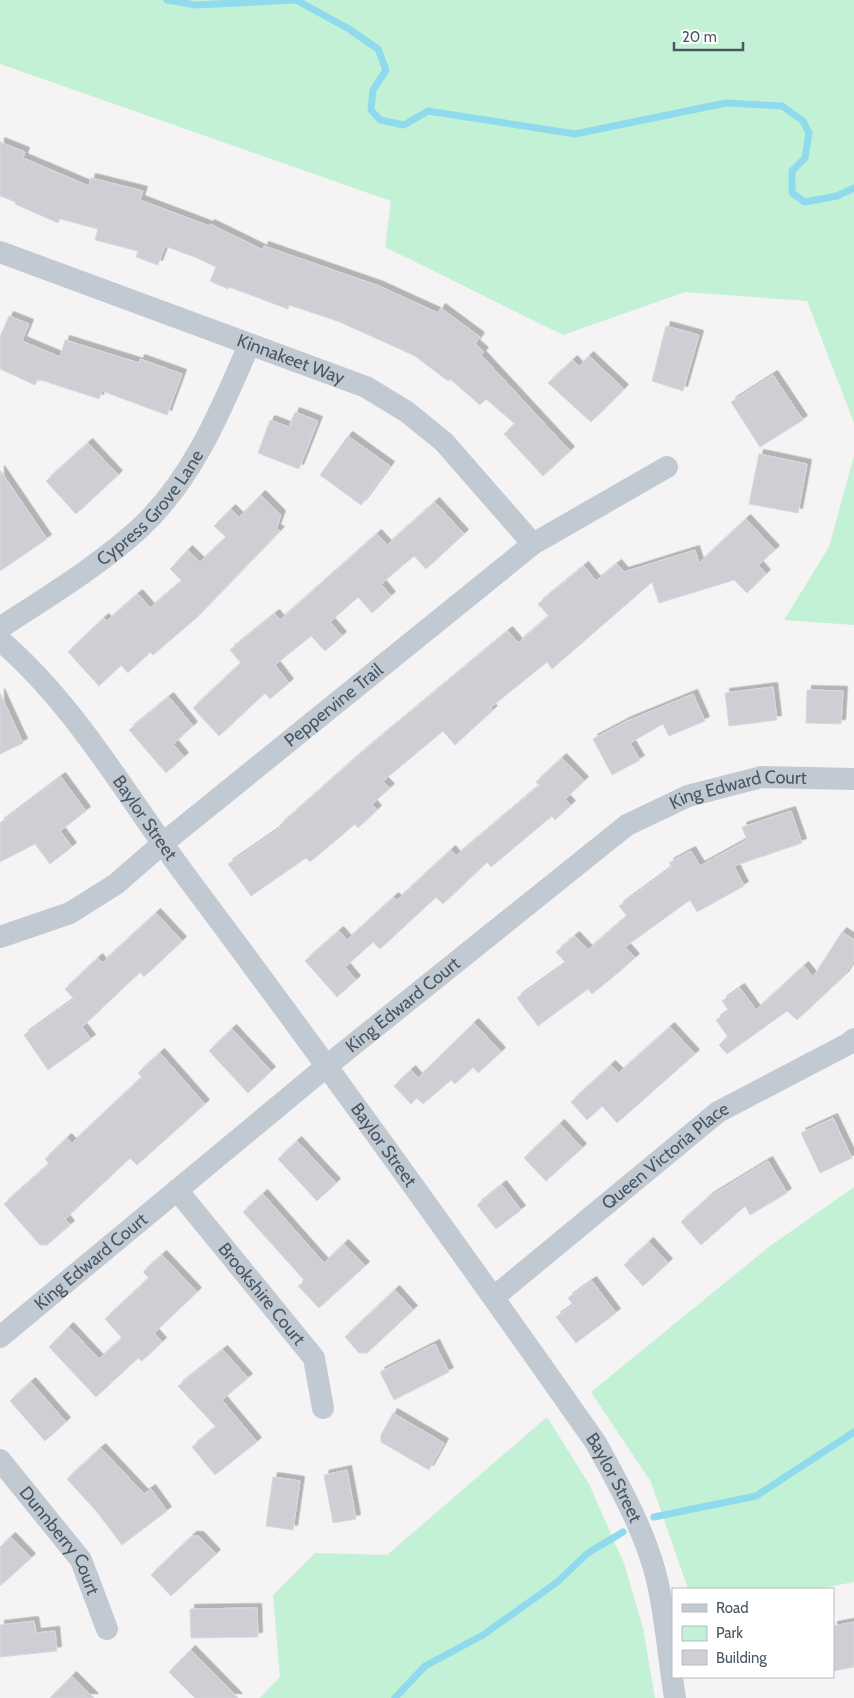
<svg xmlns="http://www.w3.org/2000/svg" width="854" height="1698" font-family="Cabin,sans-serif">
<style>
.green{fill:#c3f1d5}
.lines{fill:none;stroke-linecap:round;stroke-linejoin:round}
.stream{stroke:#90daee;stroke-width:7}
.building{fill:#cdcfd5;stroke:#d7d9de;filter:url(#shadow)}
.minor{stroke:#c1cad2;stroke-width:22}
.labels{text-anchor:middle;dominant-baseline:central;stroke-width:4;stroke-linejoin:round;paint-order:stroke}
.street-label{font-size:18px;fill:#4a5661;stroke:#fff}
</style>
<defs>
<filter id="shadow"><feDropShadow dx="4.5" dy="-4.5" stdDeviation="0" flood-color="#0004"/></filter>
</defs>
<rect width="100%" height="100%" fill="#f5f3f3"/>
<g class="green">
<polygon points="0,0 854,0 854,423 807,301 685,292 563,335 385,247 391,201 3,65 0,63"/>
<polygon points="854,456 854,625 784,620 829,547"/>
<polygon points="854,1187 854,1582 818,1589 688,1589 651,1482 591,1392 770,1246"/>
<polygon points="547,1417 589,1484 625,1566 643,1628 655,1698 260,1698 280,1677 273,1595 315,1553 387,1555"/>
</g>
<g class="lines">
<g class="stream">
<polyline points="167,0 196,5 296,0 349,29 378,49 386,70 373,90 371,110 380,120 404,125 428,111 575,134 726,103 782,106 803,121 809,133 805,158 792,171 792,193 805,202 837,196 854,188"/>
<polyline points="654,1517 756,1496 854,1432"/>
<polyline points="395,1698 425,1666 483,1635 556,1583 588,1553 623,1532"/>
</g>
</g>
<g class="building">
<polygon points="0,142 25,152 23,158 89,186 91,178 143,191 140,200 209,226 210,224 263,250 264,246 379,286 438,313 441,308 480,337 475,344 484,352 481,355 570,451 543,476 504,434 515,424 486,399 480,405 450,379 448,381 415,356 340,322 289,305 288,309 229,287 228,289 210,281 216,267 197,258 165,246 158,265 136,257 138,251 95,240 98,229 60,219 58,223 15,204 16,202 0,196"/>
<polygon points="9,316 29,324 22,341 60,357 65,340 139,363 140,359 182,374 167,415 102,391 99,399 38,379 35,385 0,369 0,337"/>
<polygon points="666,326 699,335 683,391 652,381"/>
<polygon points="589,356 624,389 591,422 548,383 573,360 579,367"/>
<polygon points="773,375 803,420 760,447 731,402"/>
<polygon points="295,412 318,421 299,469 258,453 270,420 289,427"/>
<polygon points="348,436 390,466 361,505 320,475"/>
<polygon points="88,443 118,475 76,514 46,481"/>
<polygon points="759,454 807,464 798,513 749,504"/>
<polygon points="0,470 47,539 0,571"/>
<polygon points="261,495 281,515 276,529 280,531 195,619 153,655 150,652 128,673 121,665 99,686 68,652 104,618 107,621 138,594 150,608 182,581 170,569 188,550 200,562 226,537 214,526 231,509 239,517"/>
<polygon points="435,502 464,534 426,569 414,556 381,584 391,596 372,613 358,597 330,622 342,636 325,651 311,636 275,665 289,683 270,699 265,693 219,736 193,708 241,663 230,650 275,614 280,620 377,534 387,545"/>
<polygon points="746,519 775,550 758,565 766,574 747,593 734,580 659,603 652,582 552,669 547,662 490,708 493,710 455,745 443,731 383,781 390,788 372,804 377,810 358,828 355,824 310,862 306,858 251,896 228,864 280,828 279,826 360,754 508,631 518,643 549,616 538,604 584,566 596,581 617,564 624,572 695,550 699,563"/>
<polygon points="773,687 777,720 729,726 725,693"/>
<polygon points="807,690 843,691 841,724 806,723"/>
<polygon points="0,693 23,743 0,754"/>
<polygon points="693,694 705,721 669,736 663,724 630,743 640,760 612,775 593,739 627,721"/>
<polygon points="169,697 193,726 173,744 184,757 166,773 129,730"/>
<polygon points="562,758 584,781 565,799 571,805 555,820 552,816 491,867 487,862 443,904 436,897 380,949 373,942 345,967 356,980 337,997 305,961 339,931 347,940 394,897 397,900 451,850 456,856 540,785 536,782"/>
<polygon points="61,777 86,811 60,831 72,847 50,864 35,844 0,862 0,823"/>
<polygon points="791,811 802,843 734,866 744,886 697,912 690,900 625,947 635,958 613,977 592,994 588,989 538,1026 517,998 566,963 556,952 575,936 588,950 627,916 619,906 672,867 669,863 691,851 700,866 747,840 742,827"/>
<polygon points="156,913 182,941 144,977 140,972 82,1027 91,1039 48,1070 24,1035 74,999 65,989 98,958 102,963"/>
<polygon points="842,932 854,940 854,960 844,976 797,1020 787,1011 727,1054 719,1045 728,1037 716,1020 729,1011 722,1001 740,988 756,1010 804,966 813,977"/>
<polygon points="474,1023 501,1052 478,1073 473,1067 455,1084 451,1080 423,1104 417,1098 411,1104 394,1086 411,1070 418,1078"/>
<polygon points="670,1027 695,1054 617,1123 602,1106 587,1120 571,1102 611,1065 619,1073"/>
<polygon points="232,1029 271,1071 248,1093 209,1051"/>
<polygon points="160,1053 205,1104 137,1165 130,1158 65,1219 70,1225 47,1245 40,1245 4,1204 49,1164 45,1159 67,1138 72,1143 142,1077 138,1073"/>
<polygon points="833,1118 852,1158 820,1173 801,1133"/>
<polygon points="560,1124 582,1148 546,1181 524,1158"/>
<polygon points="297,1141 336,1183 317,1201 278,1159"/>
<polygon points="768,1161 787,1193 750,1215 745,1206 701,1245 681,1222 709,1197"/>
<polygon points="502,1185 521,1210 496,1229 477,1205"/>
<polygon points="263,1194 324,1263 344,1244 365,1266 319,1308 298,1286 305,1281 243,1212"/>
<polygon points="649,1242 668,1263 643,1286 624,1265"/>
<polygon points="162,1255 197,1292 154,1333 162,1342 142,1361 138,1358 96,1397 49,1347 69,1327 99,1359 122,1338 105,1319 149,1278 143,1272"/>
<polygon points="592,1281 616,1313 576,1343 556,1317 573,1305 568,1298"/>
<polygon points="395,1290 413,1310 367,1353 359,1353 345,1337"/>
<polygon points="435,1344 449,1372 394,1400 380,1372"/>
<polygon points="223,1350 248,1378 222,1400 257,1442 215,1475 192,1447 216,1427 178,1386"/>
<polygon points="31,1382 66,1422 45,1441 10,1401"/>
<polygon points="393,1413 444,1443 429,1470 381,1442 381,1435"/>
<polygon points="101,1448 144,1494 151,1489 167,1511 122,1545 97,1512 67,1479"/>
<polygon points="347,1470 356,1519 333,1523 324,1475"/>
<polygon points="273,1477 300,1481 293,1530 266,1526"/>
<polygon points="192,1536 199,1536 216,1554 171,1596 151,1575"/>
<polygon points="11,1537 31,1558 0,1586 0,1547"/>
<polygon points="257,1608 258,1637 191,1638 190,1609"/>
<polygon points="34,1621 36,1633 55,1631 57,1651 0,1657 0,1625"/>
<polygon points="854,1622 854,1667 833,1671 833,1626"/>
<polygon points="191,1650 238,1698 195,1698 169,1672"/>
<polygon points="72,1676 94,1698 50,1698"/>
</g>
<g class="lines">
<g class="minor">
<path id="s1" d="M0,252l366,135 41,25 37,30 89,102"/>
<path id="s2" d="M0,628c47,-31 97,-61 139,-99 54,-50 82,-119 110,-184"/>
<path id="s3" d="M0,640c76,65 127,157 186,236 140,187 276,376 410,567 24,44 51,91 62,141 8,37 11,76 17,114"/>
<path id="s4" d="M0,937l70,-24 46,-29 46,-40 371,-300 134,-77"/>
<path id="s5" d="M177,1190l137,168 9,50"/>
<path id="s6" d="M494,1297l224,-185 130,-68 6,-5"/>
<path id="s7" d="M0,1337l328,-272 299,-240 61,-29 74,-19 92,2"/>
<path id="s8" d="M0,1460l81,100 26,69"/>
</g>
</g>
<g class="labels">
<g class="street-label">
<text stroke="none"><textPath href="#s1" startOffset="310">Kinnakeet Way</textPath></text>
<text stroke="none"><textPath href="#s2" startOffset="194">Cypress Grove Lane</textPath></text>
<text stroke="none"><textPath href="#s4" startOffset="410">Peppervine Trail</textPath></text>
<text stroke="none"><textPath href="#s7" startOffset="928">King Edward Court</textPath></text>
<text stroke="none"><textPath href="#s3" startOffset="230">Baylor Street</textPath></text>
<text stroke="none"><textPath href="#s7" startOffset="522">King Edward Court</textPath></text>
<text stroke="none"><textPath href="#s3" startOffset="635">Baylor Street</textPath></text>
<text stroke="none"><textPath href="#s6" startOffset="222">Queen Victoria Place</textPath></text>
<text stroke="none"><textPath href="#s7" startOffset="118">King Edward Court</textPath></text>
<text stroke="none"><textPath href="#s5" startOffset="134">Brookshire Court</textPath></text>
<text stroke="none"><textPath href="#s3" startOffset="1040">Baylor Street</textPath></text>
<text stroke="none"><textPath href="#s8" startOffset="101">Dunnberry Court</textPath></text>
</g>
</g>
<rect x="672" y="1588" width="162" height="90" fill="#ffffff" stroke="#b7bbc0"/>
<rect x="682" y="1604" width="25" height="8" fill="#c1cad2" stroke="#b7bbc0"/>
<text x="716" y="1613" font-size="15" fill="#4a5661">Road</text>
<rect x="682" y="1626" width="25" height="15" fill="#c3f1d5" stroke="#b7bbc0"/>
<text x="716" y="1638" font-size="15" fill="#4a5661">Park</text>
<rect x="682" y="1650" width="25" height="15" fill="#cdcfd5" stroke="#b7bbc0"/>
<text x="716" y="1663" font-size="15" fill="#4a5661">Building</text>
<path d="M674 42v8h69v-8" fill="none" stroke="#4a5661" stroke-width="2.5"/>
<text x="682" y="42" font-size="15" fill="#4a5661" stroke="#ffffff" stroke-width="4" paint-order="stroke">20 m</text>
</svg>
